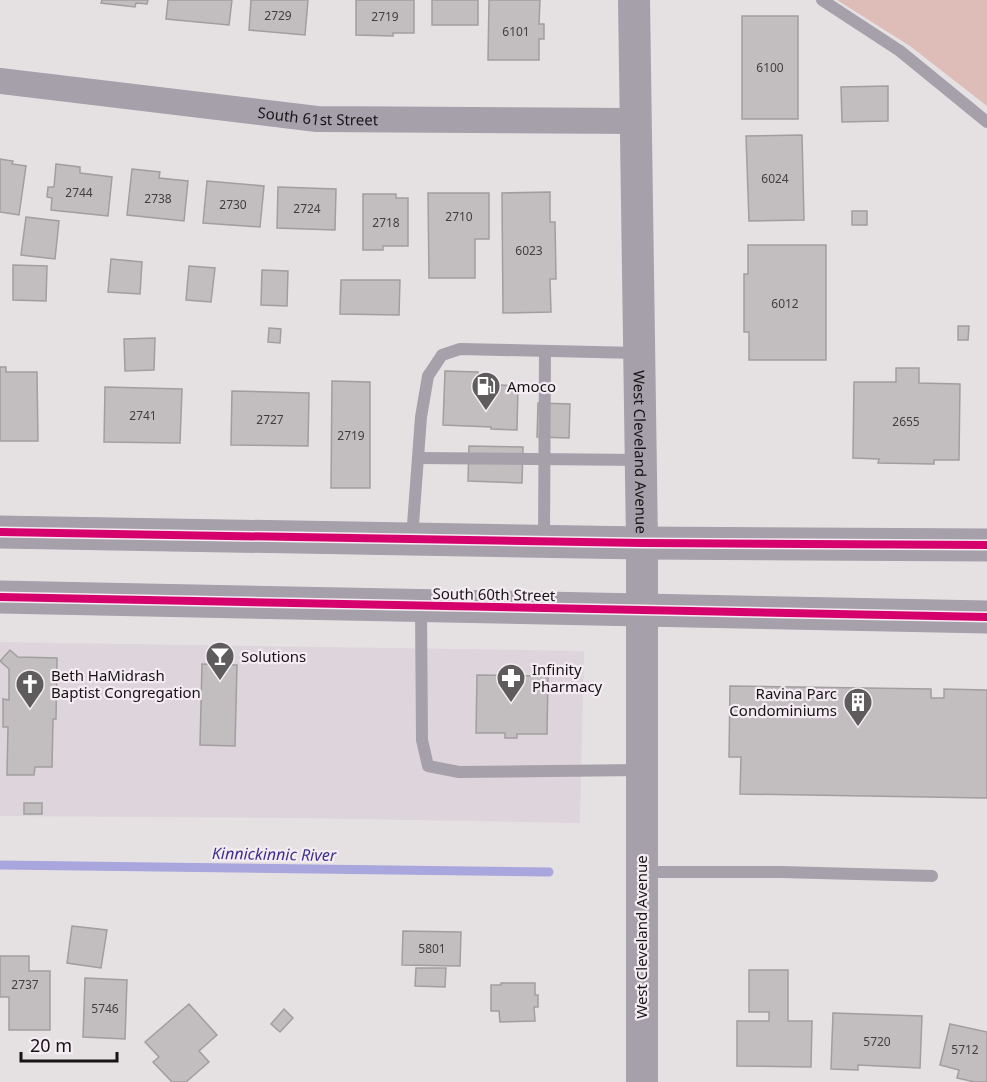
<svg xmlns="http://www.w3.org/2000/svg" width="987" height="1082" font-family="'Noto Sans',sans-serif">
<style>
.built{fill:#ded4db}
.green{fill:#debcb8}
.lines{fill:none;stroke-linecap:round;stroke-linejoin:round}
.stream{stroke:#a8a6dd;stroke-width:9}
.building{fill:#c2bec0;stroke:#a19e9f;stroke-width:1.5}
.service{stroke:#a6a0aa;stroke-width:12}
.minor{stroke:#a6a0aa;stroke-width:26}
.tertiary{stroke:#a6a0aa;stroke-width:32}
.secondary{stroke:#a5a0a9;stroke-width:33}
.cycleway-casing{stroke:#f4ecf2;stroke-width:11}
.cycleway{stroke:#d6006c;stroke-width:8}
.labels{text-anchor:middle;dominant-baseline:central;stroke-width:4.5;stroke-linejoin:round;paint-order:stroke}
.number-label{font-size:12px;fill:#423e40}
.street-label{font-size:15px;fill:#171416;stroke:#f4ecf2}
.poi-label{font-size:15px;fill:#171416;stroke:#f4ecf2;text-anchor:start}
.water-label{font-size:16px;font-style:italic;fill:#3d318c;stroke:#f4ecf2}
</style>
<rect width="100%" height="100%" fill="#e5e1e3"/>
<polygon class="built" points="0,642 584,651 580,823 299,818 0,816"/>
<polygon class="green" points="837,0 987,0 987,106 910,46"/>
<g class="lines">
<polyline class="stream" points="0,865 549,872"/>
</g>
<g class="building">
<polygon points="102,0 148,0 147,4 136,3 135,7 101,3"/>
<polygon points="168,0 232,0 229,25 166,19"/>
<polygon points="251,0 308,0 305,35 249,30"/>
<polygon points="356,0 414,0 414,33 393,33 393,36 356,35"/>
<rect x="432" y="0" width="46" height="25"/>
<polygon points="489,0 540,0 539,24 544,24 544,39 539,39 539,60 488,60"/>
<rect x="742" y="16" width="56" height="103"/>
<polygon points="888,86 888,121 842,122 841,87"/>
<polygon points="802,135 804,220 749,221 746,136"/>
<polygon points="0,159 13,161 12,164 26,166 19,215 0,212"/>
<polygon points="56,164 80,167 80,173 112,177 108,216 51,210 52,198 47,197 48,187 54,187"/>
<polygon points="132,169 160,172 159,178 188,181 184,221 127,215"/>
<polygon points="207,181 264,186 260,227 203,223"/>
<polygon points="278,187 336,189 335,230 277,228"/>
<polygon points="550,192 550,222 555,222 556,279 550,279 551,312 503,313 502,193"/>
<polygon points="428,193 489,193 489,239 475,239 475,278 429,278"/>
<polygon points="363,194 396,194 396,198 408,198 408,246 383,246 383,250 363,250"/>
<rect x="852" y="211" width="15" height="14"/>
<polygon points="26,217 59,221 55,259 21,255"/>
<polygon points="748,245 826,245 826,360 749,360 749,332 744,332 744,274 748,274"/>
<polygon points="111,259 142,262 140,294 108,292"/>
<polygon points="13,265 47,266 46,301 13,300"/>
<polygon points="189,266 215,268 211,302 186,300"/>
<polygon points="262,270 288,271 287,306 261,305"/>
<polygon points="341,280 400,280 399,315 340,314"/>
<polygon points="958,326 969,326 968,340 958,340"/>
<polygon points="269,328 281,329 280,343 268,342"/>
<polygon points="155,338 154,370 125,371 124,339"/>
<polygon points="0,367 6,367 6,372 37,372 38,441 0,441"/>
<polygon points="896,368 919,368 919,383 960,384 959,460 934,460 934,464 878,463 879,459 853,458 854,382 896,382"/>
<polygon points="445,371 478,372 478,384 518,386 517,430 491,429 491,427 443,425"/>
<polygon points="332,381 370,382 370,488 331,488"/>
<polygon points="105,387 182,389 180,443 104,442"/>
<polygon points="232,391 309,393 308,446 231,445"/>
<polygon points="538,403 570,404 569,438 537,437"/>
<polygon points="469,446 523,447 522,483 468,481"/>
<polygon points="10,650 18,657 57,658 56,719 53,719 52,767 35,767 34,775 7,775 8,727 3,727 3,699 9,700 9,669 0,661"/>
<polygon points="202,664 237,665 235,746 200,745"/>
<polygon points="477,675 548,676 547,734 517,734 517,738 505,738 505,733 476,733"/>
<polygon points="730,686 931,689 931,698 944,698 944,689 987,690 987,798 740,794 741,757 729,757"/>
<rect x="24" y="803" width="18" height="11"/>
<polygon points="72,926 107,930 101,968 67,963"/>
<polygon points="403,931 461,932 460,966 402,965"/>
<polygon points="0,956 29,956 29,971 50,971 50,1030 9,1030 9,997 0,997"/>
<polygon points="416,968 446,968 445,987 415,986"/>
<polygon points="749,970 788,970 788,1021 812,1021 811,1067 737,1066 737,1021 769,1021 769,1012 749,1012"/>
<polygon points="85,978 127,980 125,1039 83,1037"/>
<polygon points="501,983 535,983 535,995 538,995 538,1007 534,1007 535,1021 500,1022 499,1011 491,1011 491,985 501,985"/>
<polygon points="189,1004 217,1035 199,1051 209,1062 186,1082 172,1082 153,1062 159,1057 145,1042"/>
<polygon points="284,1009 293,1018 280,1032 271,1024"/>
<polygon points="833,1013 922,1016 920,1068 858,1065 858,1070 831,1069"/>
<polygon points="950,1024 987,1032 987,1082 975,1082 957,1078 959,1070 940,1065"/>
</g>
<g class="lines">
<g class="service">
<polyline points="822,0 900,51 987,122"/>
<polyline points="418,458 640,460"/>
<polyline points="412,538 421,417 428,376 442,355 460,349 638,353"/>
<polyline points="544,540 545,351"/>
<polyline points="421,608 422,740 428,766 459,772 640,770"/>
<polyline points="642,872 781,872 932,876"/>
</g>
<path class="minor" id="s1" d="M0,81l317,38 318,2"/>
<path class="tertiary" id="s2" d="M634,0l8,543v539"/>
<g class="secondary">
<polyline points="0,532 642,543 987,545"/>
<polyline points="0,597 987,617"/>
</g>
<g class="cycleway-casing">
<g id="cycleway">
<polyline points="0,532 642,543 987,545"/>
<polyline points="0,597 987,617"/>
</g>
</g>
<use href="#cycleway" class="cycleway"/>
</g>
<defs>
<g id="fuel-pin" transform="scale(1.5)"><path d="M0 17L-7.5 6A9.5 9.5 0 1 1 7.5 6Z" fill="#5f5c5e" stroke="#f4ecf2"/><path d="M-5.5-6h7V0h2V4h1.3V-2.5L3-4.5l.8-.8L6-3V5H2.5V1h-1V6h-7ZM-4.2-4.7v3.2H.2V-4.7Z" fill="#fff"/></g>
<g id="bar-pin" transform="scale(1.5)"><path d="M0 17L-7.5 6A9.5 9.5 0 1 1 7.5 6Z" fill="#5f5c5e" stroke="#f4ecf2"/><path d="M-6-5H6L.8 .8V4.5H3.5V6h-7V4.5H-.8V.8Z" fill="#fff"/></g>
<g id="pharmacy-pin" transform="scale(1.5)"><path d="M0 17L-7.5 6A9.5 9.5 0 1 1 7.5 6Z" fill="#5f5c5e" stroke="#f4ecf2"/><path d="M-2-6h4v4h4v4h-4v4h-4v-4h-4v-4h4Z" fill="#fff"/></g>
<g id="church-pin" transform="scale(1.5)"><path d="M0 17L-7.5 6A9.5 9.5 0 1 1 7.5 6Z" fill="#5f5c5e" stroke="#f4ecf2"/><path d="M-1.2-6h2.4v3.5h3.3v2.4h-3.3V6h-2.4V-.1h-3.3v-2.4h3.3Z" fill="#fff"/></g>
<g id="building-pin" transform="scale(1.5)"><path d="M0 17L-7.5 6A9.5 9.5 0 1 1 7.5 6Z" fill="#5f5c5e" stroke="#f4ecf2"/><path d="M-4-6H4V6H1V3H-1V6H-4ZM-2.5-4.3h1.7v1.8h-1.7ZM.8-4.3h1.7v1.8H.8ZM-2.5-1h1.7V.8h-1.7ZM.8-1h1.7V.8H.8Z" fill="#fff"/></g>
</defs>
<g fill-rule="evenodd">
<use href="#fuel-pin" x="486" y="386"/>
<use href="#bar-pin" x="220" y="656"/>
<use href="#pharmacy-pin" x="511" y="678"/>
<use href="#church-pin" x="30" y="684"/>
<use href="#building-pin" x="858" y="702"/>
</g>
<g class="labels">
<g class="number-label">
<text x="278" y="15">2729</text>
<text x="385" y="16">2719</text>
<text x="516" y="31">6101</text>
<text x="770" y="67">6100</text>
<text x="775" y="178">6024</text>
<text x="79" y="192">2744</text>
<text x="158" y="198">2738</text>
<text x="233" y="204">2730</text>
<text x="307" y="208">2724</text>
<text x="459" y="216">2710</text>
<text x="386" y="222">2718</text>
<text x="529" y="250">6023</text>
<text x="785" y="303">6012</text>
<text x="143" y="415">2741</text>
<text x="270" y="419">2727</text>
<text x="906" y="421">2655</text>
<text x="351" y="435">2719</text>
<text x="432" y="948">5801</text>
<text x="25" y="984">2737</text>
<text x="105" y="1008">5746</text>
<text x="877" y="1041">5720</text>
<text x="965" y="1049">5712</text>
</g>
<g class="street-label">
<text stroke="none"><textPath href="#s1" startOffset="320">South 61st Street</textPath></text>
<text stroke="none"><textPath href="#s2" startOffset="452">West Cleveland Avenue</textPath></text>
<text transform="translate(494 594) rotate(1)">South 60th Street</text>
<text transform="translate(641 937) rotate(-90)">West Cleveland Avenue</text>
</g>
<g class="poi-label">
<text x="507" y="386">Amoco</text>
<text x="241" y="656">Solutions</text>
<text x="532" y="669">Infinity<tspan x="532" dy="17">Pharmacy</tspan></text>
<text x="51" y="675">Beth HaMidrash<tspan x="51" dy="17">Baptist Congregation</tspan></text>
<text x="837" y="693" text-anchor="end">Ravina Parc<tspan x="837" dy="17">Condominiums</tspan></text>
</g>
<g class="water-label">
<text transform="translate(274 854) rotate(1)">Kinnickinnic River</text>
</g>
</g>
<path d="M21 1052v9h96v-9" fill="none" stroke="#171416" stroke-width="3"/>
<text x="30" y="1052" font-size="18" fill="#171416" stroke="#f4ecf2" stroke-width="4.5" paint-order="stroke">20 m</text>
</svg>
